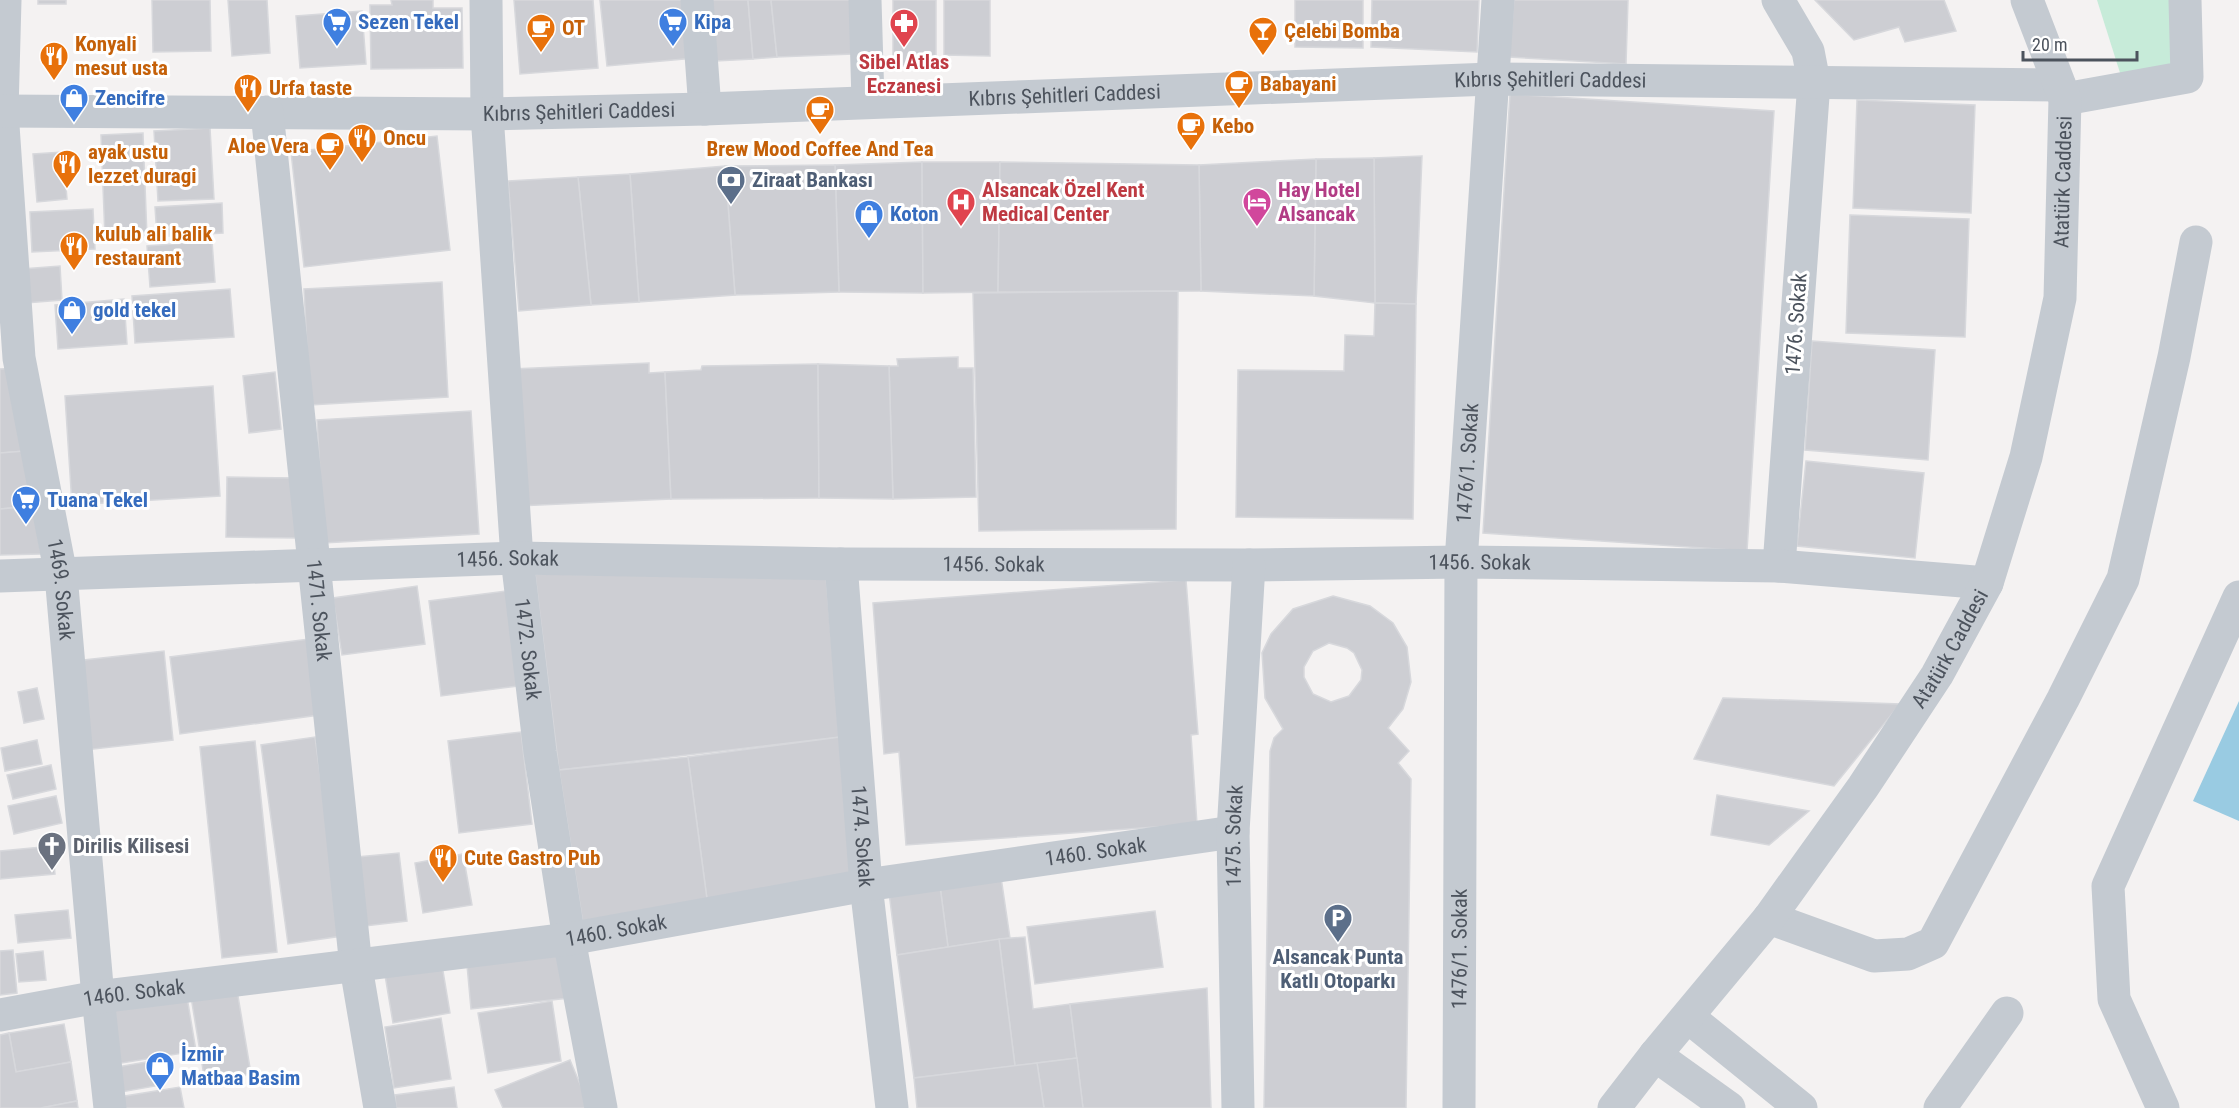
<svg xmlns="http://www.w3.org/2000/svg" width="2239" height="1108" font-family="'Roboto Condensed',sans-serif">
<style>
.green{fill:#c7ebd9}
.water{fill:#99cbe2}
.building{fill:#cdced3;stroke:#d7d8dc;stroke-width:1.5;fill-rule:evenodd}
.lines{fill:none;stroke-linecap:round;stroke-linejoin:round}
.minor{stroke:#c4cad1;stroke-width:33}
.labels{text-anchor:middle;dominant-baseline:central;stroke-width:6;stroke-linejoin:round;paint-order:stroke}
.shop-label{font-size:21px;font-weight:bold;fill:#366cbe;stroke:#fff;text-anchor:start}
.food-label{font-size:21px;font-weight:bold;fill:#c56008;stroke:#fff;text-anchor:start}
.health-label{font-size:21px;font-weight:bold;fill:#be3a42;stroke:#fff}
.street-label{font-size:21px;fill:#4c535d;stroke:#fff}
.service-label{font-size:21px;font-weight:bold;fill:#4e5e75;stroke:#fff;text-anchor:start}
.hotel-label{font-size:21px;font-weight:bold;fill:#b23c85;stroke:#fff;text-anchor:start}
.worship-label{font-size:21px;font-weight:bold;fill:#5b616d;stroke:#fff;text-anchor:start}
</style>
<rect width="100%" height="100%" fill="#f4f2f2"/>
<polygon class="green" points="2097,0 2175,0 2176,69 2121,76"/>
<polygon class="water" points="2239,701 2239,821 2193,801"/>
<g class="building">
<rect x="38" y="0" width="28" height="4"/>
<polygon points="152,0 210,0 211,51 153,52"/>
<polygon points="228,0 267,0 270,53 232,56"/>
<polygon points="391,0 433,0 433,8 462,8 463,68 371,69 370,5 392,5"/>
<polygon points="514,0 593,0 598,68 520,74"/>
<polygon points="600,0 690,0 695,58 607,66"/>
<polygon points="712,0 748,0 753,59 716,61"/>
<polygon points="748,0 771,0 777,57 753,59"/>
<polygon points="771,0 852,0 853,54 777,57"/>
<rect x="893" y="0" width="43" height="66"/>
<polygon points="944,0 990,0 990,56 944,55"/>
<polygon points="1295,0 1363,0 1363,48 1295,47"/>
<polygon points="1372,0 1479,0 1477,52 1371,47"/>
<polygon points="1514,0 1628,0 1626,64 1509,57"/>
<polygon points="1815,0 1944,0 1956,31 1905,42 1899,27 1854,40"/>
<polygon points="362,11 366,64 300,68 296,16"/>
<polygon points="1510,94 1774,111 1747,551 1483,533"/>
<polygon points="1857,100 1975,105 1971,213 1853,208"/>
<polygon points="210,128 214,199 158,201 154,131"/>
<polygon points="143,133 147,237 105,238 101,135"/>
<polygon points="437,136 450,250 304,267 291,152"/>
<polygon points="63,152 67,199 37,202 33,154"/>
<polygon points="1422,156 1416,304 1375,303 1374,158"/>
<polygon points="1374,158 1375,303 1314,296 1316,159"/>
<polygon points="1316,159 1314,296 1201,291 1199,165"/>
<polygon points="922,162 923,293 839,292 835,165"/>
<polygon points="922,162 1000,162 998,292 923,293"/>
<polygon points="1000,162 1199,165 1201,291 998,292"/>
<polygon points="835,165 839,292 735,295 725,166"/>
<polygon points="725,166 735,295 639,302 630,174"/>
<polygon points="630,174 639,302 591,305 578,177"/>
<polygon points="578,177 591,305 519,311 508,181"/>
<polygon points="222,203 223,233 157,237 155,207"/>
<polygon points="93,209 95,249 32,252 30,212"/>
<polygon points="1850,215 1969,219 1965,337 1846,333"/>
<polygon points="212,241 215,282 150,287 147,246"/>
<polygon points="60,266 62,300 26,303 22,269"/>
<polygon points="442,282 448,397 310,405 304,289"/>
<polygon points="230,289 234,337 135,343 132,296"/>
<polygon points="1178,291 1176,529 979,531 973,293"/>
<polygon points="124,299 127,344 58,349 55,305"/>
<polygon points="1375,303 1416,304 1413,519 1236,517 1238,370 1344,371 1345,335 1374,336"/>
<polygon points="1812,341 1935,350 1928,460 1805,450"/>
<polygon points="958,357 958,368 973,368 976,497 893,499 889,366 898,366 897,359"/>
<polygon points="649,363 649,373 665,372 671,499 518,506 512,369"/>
<polygon points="818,364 819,498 671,499 665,372 701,370 702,366"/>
<polygon points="818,364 889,366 893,499 819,498"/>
<polygon points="15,368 25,451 0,453 0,369"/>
<polygon points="275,372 281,429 249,433 243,376"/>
<polygon points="213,386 220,496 72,505 65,396"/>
<polygon points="471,411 479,534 324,543 317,420"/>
<polygon points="25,451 33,506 0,509 0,453"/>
<polygon points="1806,461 1924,473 1915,558 1797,546"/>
<polygon points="227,477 298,478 297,538 226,537"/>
<polygon points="33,506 41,554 0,555 0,509"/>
<polygon points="535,574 826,577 840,737 559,770"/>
<polygon points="1186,580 1198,734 1191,735 1197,824 906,845 899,752 884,754 873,603"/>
<polygon points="417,586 425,644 342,655 333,598"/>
<polygon points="506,591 518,686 441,696 429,601"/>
<path d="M1333,596l37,10 23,17 14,24 4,35 -8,27 -15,19 21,23 -11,12 13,16 -5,329h-142l6,-357 4,-13 9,-9 -18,-31 -3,-45 9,-19 22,-25zM1329,643l18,5 7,5 8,17 -1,10 -12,16 -18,6 -18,-8 -9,-17v-10l9,-16z"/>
<polygon points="309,639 319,715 180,734 170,657"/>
<polygon points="164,651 173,740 85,750 75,661"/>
<polygon points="37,688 44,719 24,723 18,692"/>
<polygon points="1723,698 1900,704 1834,786 1694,759"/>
<polygon points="521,732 532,824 459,833 448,741"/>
<polygon points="315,737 342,936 288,944 261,745"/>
<polygon points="840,737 852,873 707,899 688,757"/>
<polygon points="37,740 42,764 5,771 1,748"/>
<polygon points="255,741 277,952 222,958 200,747"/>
<polygon points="688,757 707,899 583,924 559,770"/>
<polygon points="51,765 56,789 13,799 7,775"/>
<polygon points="1717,795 1809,811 1769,845 1711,835"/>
<polygon points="56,796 62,823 14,834 8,806"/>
<polygon points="52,846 55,874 0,879 0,851"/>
<polygon points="399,853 407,921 365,926 357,857"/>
<polygon points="463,854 472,905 423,913 415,863"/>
<polygon points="1001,877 1010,938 948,947 940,886"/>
<polygon points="940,886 948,947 897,955 889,893"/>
<polygon points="68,910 71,938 18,943 15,915"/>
<polygon points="1155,911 1163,967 1035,984 1027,927"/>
<polygon points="1025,937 1033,1009 1070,1004 1077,1058 1015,1066 999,939"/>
<polygon points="999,939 1015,1066 914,1078 897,955"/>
<polygon points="13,950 17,993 0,995 0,951"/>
<polygon points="43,951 46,980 19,982 16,954"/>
<polygon points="564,953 569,998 471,1009 467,965"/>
<polygon points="441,959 450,1013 393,1023 384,969"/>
<polygon points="1207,988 1211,1108 1083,1108 1070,1004"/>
<polygon points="237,990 251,1074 205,1082 191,997"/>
<polygon points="186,991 196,1051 116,1064 107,1004"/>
<polygon points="552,1001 561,1061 488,1073 478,1013"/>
<polygon points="441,1018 451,1079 394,1088 385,1027"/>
<polygon points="64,1024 71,1062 16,1072 9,1033"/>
<polygon points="9,1033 16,1072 71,1062 77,1101 41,1108 0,1108 0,1035"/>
<polygon points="1077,1058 1083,1108 1044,1108 1037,1063"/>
<polygon points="157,1060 161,1085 110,1094 105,1069"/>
<polygon points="570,1060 590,1108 503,1108 495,1090"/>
<polygon points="1037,1063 1044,1108 917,1108 914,1078"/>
<polygon points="180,1087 184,1108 120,1108 119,1097"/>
<polygon points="454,1087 457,1108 396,1108 395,1095"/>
<polygon points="77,1101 78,1108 41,1108"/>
</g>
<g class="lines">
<g class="minor">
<path id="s1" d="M5,0l-3,111 17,247 42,217 37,422 12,111"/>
<path id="s2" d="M486,0l1,114 30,444 23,194 29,187 32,169"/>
<polyline points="697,0 705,109"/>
<polyline points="865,0 868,101"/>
<polyline points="1778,0 1808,51 1814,82 1779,566"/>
<polyline points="2065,99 2187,77 2185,0"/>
<path id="s3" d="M0,111l487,3 218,-5 786,-30 568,6"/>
<path id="s4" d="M267,112l89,855 24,141"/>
<path id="s5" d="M841,564l25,321 26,223"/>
<path id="s6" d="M0,576l517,-18 324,6 408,1 212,-3 318,4 208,17"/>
<polyline points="1769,918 1874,956 1908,954 1933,943 2063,699 2123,579 2174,357 2196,242"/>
<path id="s7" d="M0,1015l98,-18 471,-58 297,-54 367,-53"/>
<polyline points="1688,1017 1801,1108"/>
<polyline points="1655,1055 1729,1108"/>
<path id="s8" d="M1238,1108l-5,-276 16,-267"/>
<path id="s9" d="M1459,1108l2,-546 37,-562"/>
<path id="s10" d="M1614,1108l41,-53 114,-137 94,-131 74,-112 50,-92 39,-126 34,-159 5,-199 -38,-99"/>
<polyline points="1940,1108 2007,1013"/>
<polyline points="2163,1108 2114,999 2108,886 2239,597"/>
</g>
</g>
<defs>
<g id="supermarket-pin" transform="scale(1.5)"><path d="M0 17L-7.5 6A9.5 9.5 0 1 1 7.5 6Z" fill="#3f7fe0" stroke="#fff"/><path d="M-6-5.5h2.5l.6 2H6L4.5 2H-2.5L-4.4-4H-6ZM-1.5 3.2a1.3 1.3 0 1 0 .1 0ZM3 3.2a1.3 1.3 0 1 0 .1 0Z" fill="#fff"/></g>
<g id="pharmacy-pin" transform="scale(1.5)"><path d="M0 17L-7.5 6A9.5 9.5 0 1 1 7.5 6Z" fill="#e0444e" stroke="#fff"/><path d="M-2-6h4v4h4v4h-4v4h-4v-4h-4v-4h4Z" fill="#fff"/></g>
<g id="cafe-pin" transform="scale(1.5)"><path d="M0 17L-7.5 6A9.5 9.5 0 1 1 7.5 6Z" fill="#e8710a" stroke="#fff"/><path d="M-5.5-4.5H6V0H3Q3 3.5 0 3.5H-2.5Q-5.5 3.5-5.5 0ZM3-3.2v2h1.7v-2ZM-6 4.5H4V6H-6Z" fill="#fff"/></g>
<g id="bar-pin" transform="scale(1.5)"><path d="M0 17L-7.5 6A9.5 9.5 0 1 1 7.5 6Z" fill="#e8710a" stroke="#fff"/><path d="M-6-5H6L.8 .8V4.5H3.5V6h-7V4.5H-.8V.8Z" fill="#fff"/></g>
<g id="restaurant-pin" transform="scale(1.5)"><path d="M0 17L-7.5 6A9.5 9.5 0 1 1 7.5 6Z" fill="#e8710a" stroke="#fff"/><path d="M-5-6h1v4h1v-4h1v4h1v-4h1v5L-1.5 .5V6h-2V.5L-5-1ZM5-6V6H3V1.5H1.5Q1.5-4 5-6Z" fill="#fff"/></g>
<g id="shop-pin" transform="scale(1.5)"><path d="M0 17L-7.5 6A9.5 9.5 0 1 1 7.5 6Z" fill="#3f7fe0" stroke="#fff"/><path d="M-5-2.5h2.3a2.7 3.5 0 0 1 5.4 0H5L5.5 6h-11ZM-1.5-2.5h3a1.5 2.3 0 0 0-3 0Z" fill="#fff"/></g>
<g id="bank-pin" transform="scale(1.5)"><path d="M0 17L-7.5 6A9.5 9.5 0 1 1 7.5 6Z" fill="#5c6f8a" stroke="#fff"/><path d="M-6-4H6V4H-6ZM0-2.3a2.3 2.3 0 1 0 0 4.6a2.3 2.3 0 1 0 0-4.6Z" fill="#fff"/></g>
<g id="hospital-pin" transform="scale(1.5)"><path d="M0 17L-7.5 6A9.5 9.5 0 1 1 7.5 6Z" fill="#e0444e" stroke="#fff"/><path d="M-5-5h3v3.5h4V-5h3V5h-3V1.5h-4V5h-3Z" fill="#fff"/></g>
<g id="hotel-pin" transform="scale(1.5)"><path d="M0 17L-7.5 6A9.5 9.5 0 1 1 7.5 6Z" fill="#d1479c" stroke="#fff"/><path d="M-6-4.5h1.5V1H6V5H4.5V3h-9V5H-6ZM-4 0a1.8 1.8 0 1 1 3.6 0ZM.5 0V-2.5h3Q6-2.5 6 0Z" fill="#fff"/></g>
<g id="church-pin" transform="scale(1.5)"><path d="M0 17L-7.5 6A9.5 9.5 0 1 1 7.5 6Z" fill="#6b7280" stroke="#fff"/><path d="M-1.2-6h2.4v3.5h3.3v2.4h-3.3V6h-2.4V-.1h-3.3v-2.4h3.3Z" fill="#fff"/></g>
<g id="parking-pin" transform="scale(1.5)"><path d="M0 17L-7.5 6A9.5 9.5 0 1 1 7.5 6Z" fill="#5c6f8a" stroke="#fff"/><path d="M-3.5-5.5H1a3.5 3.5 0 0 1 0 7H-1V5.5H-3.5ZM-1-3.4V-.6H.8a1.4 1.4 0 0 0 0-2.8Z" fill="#fff"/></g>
</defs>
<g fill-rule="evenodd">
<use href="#supermarket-pin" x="337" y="22"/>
<use href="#supermarket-pin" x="673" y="22"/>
<use href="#pharmacy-pin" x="904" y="23"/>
<use href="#cafe-pin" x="541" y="28"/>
<use href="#bar-pin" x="1263" y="31"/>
<use href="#restaurant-pin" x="54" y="56"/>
<use href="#cafe-pin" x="1239" y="84"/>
<use href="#restaurant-pin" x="248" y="88"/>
<use href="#shop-pin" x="74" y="98"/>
<use href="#cafe-pin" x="820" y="110"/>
<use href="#cafe-pin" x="1191" y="126"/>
<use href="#restaurant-pin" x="362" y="138"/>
<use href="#cafe-pin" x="330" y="146"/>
<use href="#restaurant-pin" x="67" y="164"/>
<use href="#bank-pin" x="731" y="180"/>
<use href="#hospital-pin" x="961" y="202"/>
<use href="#hotel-pin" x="1257" y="202"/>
<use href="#shop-pin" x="869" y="214"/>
<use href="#restaurant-pin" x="74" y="246"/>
<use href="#shop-pin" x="72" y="310"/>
<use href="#supermarket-pin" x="26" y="500"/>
<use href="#church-pin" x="52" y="846"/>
<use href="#restaurant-pin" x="443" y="858"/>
<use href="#parking-pin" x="1338" y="918"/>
<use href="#shop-pin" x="160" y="1066"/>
</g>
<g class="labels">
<g class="shop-label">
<text x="358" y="22">Sezen Tekel</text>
<text x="694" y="22">Kipa</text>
<text x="95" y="98">Zencifre</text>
<text x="890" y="214">Koton</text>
<text x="93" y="310">gold tekel</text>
<text x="47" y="500">Tuana Tekel</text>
<text x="181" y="1054">İzmir<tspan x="181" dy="24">Matbaa Basim</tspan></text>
</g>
<g class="food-label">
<text x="562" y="28">OT</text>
<text x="1284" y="31">Çelebi Bomba</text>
<text x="75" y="44">Konyali<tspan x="75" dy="24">mesut usta</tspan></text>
<text x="1260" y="84">Babayani</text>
<text x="269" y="88">Urfa taste</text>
<text x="1212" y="126">Kebo</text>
<text x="383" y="138">Oncu</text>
<text x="309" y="146" text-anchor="end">Aloe Vera</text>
<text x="820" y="149" text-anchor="middle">Brew Mood Coffee And Tea</text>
<text x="88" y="152">ayak ustu<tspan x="88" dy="24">lezzet duragi</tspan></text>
<text x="95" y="234">kulub ali balik<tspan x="95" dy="24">restaurant</tspan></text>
<text x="464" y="858">Cute Gastro Pub</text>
</g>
<g class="health-label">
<text x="904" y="62">Sibel Atlas<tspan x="904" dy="24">Eczanesi</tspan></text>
<text x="982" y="190" text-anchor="start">Alsancak Özel Kent<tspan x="982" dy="24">Medical Center</tspan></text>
</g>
<g class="street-label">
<text stroke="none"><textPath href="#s3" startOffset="1551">Kıbrıs Şehitleri Caddesi</textPath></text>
<text stroke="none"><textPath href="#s3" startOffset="1065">Kıbrıs Şehitleri Caddesi</textPath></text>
<text stroke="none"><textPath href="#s3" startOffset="579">Kıbrıs Şehitleri Caddesi</textPath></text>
<text stroke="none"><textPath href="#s10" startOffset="1056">Atatürk Caddesi</textPath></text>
<text transform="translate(1796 324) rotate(-86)">1476. Sokak</text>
<text stroke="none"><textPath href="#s9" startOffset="645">1476/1. Sokak</textPath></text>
<text stroke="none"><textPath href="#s6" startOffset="508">1456. Sokak</textPath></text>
<text stroke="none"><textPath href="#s6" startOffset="1480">1456. Sokak</textPath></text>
<text stroke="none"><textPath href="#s6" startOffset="994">1456. Sokak</textPath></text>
<text stroke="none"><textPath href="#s1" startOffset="594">1469. Sokak</textPath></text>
<text stroke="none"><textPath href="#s4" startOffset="501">1471. Sokak</textPath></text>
<text stroke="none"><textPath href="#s10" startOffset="570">Atatürk Caddesi</textPath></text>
<text stroke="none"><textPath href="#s2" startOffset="651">1472. Sokak</textPath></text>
<text stroke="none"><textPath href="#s5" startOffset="273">1474. Sokak</textPath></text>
<text stroke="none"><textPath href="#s8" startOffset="272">1475. Sokak</textPath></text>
<text stroke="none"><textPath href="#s7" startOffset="1108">1460. Sokak</textPath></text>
<text stroke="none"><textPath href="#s7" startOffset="622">1460. Sokak</textPath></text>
<text stroke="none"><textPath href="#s9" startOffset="159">1476/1. Sokak</textPath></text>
<text stroke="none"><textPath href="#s7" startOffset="136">1460. Sokak</textPath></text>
</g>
<g class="service-label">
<text x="752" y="180">Ziraat Bankası</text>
<text x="1338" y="957" text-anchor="middle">Alsancak Punta<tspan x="1338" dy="24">Katlı Otoparkı</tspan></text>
</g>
<g class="hotel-label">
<text x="1278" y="190">Hay Hotel<tspan x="1278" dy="24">Alsancak</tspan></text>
</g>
<g class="worship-label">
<text x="73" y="846">Dirilis Kilisesi</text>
</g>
</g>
<path d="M2023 51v9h114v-9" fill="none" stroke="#4c535d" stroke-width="3"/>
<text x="2032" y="51" font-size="18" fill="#4c535d" stroke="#ffffff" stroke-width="4.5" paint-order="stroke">20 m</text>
</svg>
